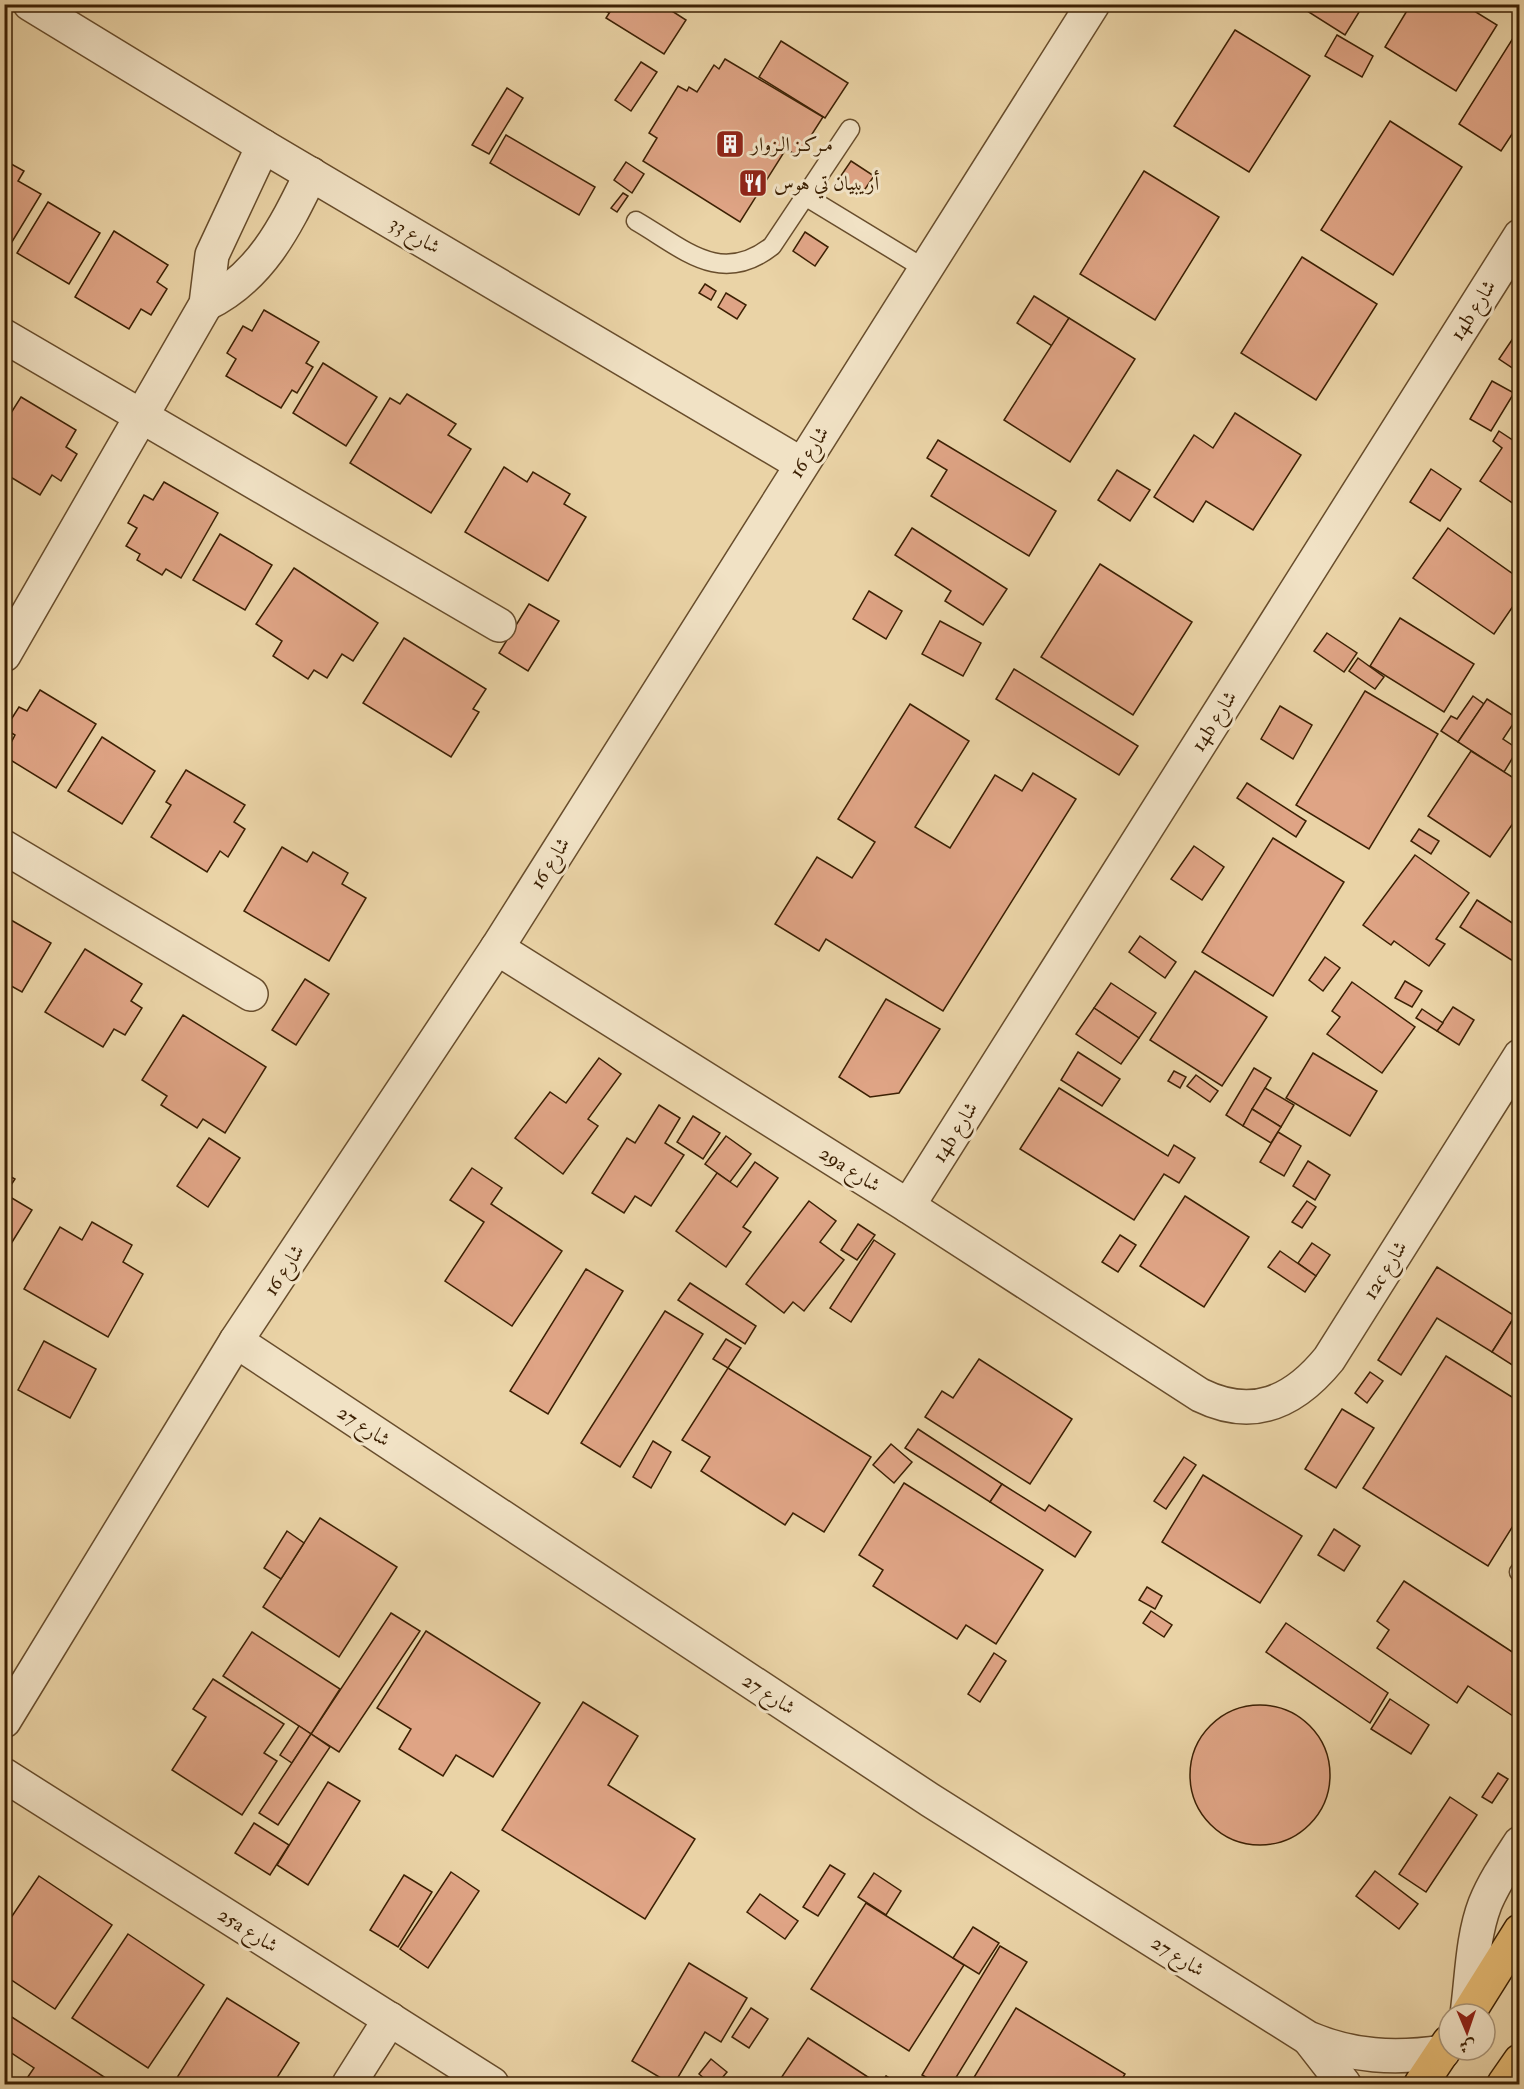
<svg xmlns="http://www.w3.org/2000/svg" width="1524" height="2089" font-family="'IM FELL Double Pica',Amiri,serif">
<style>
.building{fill:#dfa485;stroke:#3c2003;stroke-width:1.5}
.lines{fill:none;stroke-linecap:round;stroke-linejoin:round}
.lane-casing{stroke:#684d2c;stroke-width:21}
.street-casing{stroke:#684d2c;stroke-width:36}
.primary-casing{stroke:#3c2003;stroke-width:36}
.lane{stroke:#f1e2c5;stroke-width:18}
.street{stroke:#f1e2c5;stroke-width:33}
.primary{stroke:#e5ba73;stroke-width:33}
.labels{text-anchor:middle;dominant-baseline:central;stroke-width:6;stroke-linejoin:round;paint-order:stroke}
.poi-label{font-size:20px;fill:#3c2003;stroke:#f1e2c5;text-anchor:start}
.street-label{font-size:20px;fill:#3c2003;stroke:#f1e2c5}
</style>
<rect width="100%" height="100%" fill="#ead3a6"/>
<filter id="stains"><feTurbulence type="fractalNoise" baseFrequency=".00333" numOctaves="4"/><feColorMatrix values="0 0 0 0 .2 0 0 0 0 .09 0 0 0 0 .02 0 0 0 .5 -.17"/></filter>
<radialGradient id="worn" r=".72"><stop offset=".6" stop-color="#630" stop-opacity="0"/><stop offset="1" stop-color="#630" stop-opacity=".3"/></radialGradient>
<g class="building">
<polygon points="603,4 615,4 615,5 609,13 601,8"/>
<polygon points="661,4 686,20 664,54 606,18 615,4"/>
<polygon points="1296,4 1364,4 1345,35"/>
<polygon points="1411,4 1463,4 1497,25 1456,91 1385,47"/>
<polygon points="1520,27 1520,122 1501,151 1459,124"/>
<polygon points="1235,30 1310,76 1249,172 1174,126"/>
<polygon points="1337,35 1373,56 1362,77 1325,56"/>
<polygon points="781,41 848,83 825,118 759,77"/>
<polygon points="725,59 823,117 798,156 786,149 740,222 643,161 657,138 649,133 678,86 687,91 689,87 697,92 714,65 719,69"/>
<polygon points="641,62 657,72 631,111 615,100"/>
<polygon points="507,88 523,98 489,154 472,145"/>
<polygon points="1390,121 1462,167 1393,275 1321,230"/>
<polygon points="506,135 595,187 579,215 490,163"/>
<polygon points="4,160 24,171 18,181 41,194 4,255"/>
<polygon points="851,161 874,176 861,195 838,180"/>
<polygon points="626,162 644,174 632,193 614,180"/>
<polygon points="1144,171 1219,217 1155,320 1080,274"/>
<polygon points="623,193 628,196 617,212 611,208"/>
<polygon points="48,202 100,233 69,284 17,253"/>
<polygon points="114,231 168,265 157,282 167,289 151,315 141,309 129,329 75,297"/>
<polygon points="805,232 828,247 815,266 793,251"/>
<polygon points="1302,257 1377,304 1316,400 1241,353"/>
<polygon points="705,284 716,291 711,300 699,293"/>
<polygon points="726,293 746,305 737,319 718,307"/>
<polygon points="1034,296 1069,318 1052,346 1017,323"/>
<polygon points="264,310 319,342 306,363 313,367 297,393 292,390 281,408 226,376 236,359 227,353 243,326 252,331"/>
<polygon points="1069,318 1135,359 1070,462 1004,420"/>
<polygon points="1520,328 1520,373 1499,359"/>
<polygon points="323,363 377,397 346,446 293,413"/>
<polygon points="1492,381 1514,393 1491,431 1470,419"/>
<polygon points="407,394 456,424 448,435 471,449 431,513 350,463 390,398 400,404"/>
<polygon points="21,397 76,430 66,447 77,454 61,481 52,475 40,495 4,473 4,424"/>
<polygon points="1235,413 1301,455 1253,530 1206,501 1193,522 1154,497 1194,435 1213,448"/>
<polygon points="1499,431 1520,445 1520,508 1480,481 1502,448 1493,441"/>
<polygon points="938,440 1056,511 1029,556 931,496 947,470 927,458"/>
<polygon points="504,467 527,482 533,472 570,494 564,504 586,517 548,581 465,532"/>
<polygon points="1431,469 1461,489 1440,521 1410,502"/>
<polygon points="1117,470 1150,490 1130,521 1098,500"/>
<polygon points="164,482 218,513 181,578 166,569 162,575 137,560 140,554 126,546 137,528 128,523 144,495 153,500"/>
<polygon points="912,528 1007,589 983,625 945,601 951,591 895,555"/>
<polygon points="1448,528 1520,579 1520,596 1494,634 1413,578"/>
<polygon points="220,534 272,565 245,610 193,580"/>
<polygon points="1100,564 1192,622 1133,715 1041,657"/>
<polygon points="294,568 378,623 353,661 342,654 327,678 314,670 308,679 273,656 282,641 256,624"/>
<polygon points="869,591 902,611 886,639 853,619"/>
<polygon points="529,604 559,621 528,671 499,653"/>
<polygon points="1400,618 1474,664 1444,712 1370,666"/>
<polygon points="940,621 981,643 963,676 922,654"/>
<polygon points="1327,633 1357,653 1344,672 1314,651"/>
<polygon points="404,638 486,689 473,709 479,712 451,757 363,703"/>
<polygon points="1358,658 1384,677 1375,689 1349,671"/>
<polygon points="1014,669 1138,746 1119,775 996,699"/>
<polygon points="40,690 96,724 56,788 4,756 15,735 5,729 19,707 27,711"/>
<polygon points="1365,691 1438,734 1369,849 1296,805"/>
<polygon points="1473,696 1484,704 1458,742 1441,731 1451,716 1457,719"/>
<polygon points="1487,699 1517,718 1503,739 1518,749 1504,772 1458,742"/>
<polygon points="910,704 969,741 915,827 950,848 995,775 1022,791 1033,773 1076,799 943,1011 826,939 819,951 775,924 817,857 852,878 875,842 838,819"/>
<polygon points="1280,706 1312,725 1293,759 1261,739"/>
<polygon points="102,737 155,771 122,824 68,791"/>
<polygon points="1471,751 1520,782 1520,813 1490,857 1428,816"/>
<polygon points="186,770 245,805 234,822 245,829 228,857 220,851 207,872 151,837 171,805 166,802"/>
<polygon points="1247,783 1306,821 1296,837 1237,798"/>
<polygon points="1419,829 1439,841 1431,854 1411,841"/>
<polygon points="1273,838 1344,882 1273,996 1202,952"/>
<polygon points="1194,846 1224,867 1202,900 1171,879"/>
<polygon points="282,847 307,862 313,852 348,873 342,884 366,898 329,961 244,911"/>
<polygon points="1415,855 1469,893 1436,939 1445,944 1429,966 1394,941 1391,945 1363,925"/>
<polygon points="1477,900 1520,928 1520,952 1513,961 1460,927"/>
<polygon points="4,916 51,943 22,992 4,982"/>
<polygon points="1140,936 1176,962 1165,978 1129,952"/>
<polygon points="85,949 142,984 131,1001 142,1008 125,1035 114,1029 103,1047 45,1012"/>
<polygon points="1325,957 1340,968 1323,991 1309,980"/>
<polygon points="1195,971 1267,1017 1222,1086 1150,1040"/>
<polygon points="305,979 329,994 296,1045 272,1030"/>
<polygon points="1405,981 1422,991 1412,1007 1395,998"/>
<polygon points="1352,982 1415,1027 1382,1073 1327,1034 1340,1017 1332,1011"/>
<polygon points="1111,983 1156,1013 1139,1038 1094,1008"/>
<polygon points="886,999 940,1029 899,1093 870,1097 839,1077"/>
<polygon points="1453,1007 1474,1020 1459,1045 1437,1031"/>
<polygon points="1094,1008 1139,1038 1121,1064 1076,1034"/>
<polygon points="1422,1009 1443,1023 1437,1031 1416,1018"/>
<polygon points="183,1015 266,1067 225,1133 203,1119 197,1128 161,1105 167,1096 142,1080"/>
<polygon points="1078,1052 1120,1079 1102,1106 1061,1080"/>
<polygon points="1313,1053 1377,1091 1350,1136 1286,1098"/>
<polygon points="599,1058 621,1074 588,1119 598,1126 563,1174 515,1138 550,1092 566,1103"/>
<polygon points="1254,1068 1271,1078 1243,1126 1226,1115"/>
<polygon points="1174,1071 1186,1077 1180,1088 1168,1081"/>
<polygon points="1196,1075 1218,1091 1210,1102 1187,1086"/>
<polygon points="1059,1088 1168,1156 1174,1145 1195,1158 1179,1183 1164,1174 1134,1220 1020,1149"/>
<polygon points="1265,1088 1294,1105 1281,1127 1252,1109"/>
<polygon points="659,1105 680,1118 665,1143 684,1155 651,1206 635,1196 624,1213 592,1193 627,1138 635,1143"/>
<polygon points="1252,1109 1281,1127 1271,1143 1243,1126"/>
<polygon points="693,1116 720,1133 703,1159 677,1142"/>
<polygon points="1278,1132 1301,1146 1284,1176 1260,1162"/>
<polygon points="726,1136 751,1154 730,1182 705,1164"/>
<polygon points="209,1138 240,1158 208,1207 177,1186"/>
<polygon points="1308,1161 1330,1175 1315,1200 1293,1186"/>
<polygon points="755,1162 778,1178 743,1227 751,1232 726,1267 676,1231 717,1173 737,1187"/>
<polygon points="472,1168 502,1188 491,1204 562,1251 512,1326 445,1281 484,1222 450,1200"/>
<polygon points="4,1173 15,1179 5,1194 32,1210 4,1255"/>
<polygon points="1185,1196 1249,1237 1204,1307 1140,1266"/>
<polygon points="809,1201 836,1221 820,1242 844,1260 804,1311 793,1302 784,1313 746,1284"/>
<polygon points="1307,1201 1316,1207 1302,1228 1292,1222"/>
<polygon points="92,1222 132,1245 123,1262 143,1274 108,1337 24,1289 60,1227 82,1240"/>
<polygon points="858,1224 875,1235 857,1260 841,1250"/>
<polygon points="1120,1235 1136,1245 1118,1272 1102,1262"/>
<polygon points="874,1240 895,1254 851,1322 830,1308"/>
<polygon points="1312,1243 1330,1255 1316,1276 1298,1263"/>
<polygon points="1280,1251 1316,1276 1305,1292 1268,1267"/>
<polygon points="1437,1267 1515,1316 1492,1352 1437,1318 1401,1375 1378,1360"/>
<polygon points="586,1269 623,1291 548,1414 510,1391"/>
<polygon points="690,1283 756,1326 745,1344 678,1300"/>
<polygon points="665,1311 703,1334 620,1467 581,1443"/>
<polygon points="1515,1316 1520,1319 1520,1370 1492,1352"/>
<polygon points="726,1339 741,1348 728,1368 713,1359"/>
<polygon points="44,1341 96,1369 70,1418 18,1390"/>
<polygon points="1446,1356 1520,1402 1520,1523 1516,1521 1488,1566 1363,1488"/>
<polygon points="979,1359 1072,1419 1030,1484 925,1417 942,1391 953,1398"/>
<polygon points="728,1368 871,1457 824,1532 793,1513 785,1525 701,1471 710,1457 682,1440"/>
<polygon points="1370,1372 1383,1381 1367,1403 1355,1393"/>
<polygon points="1342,1409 1374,1428 1336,1488 1305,1469"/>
<polygon points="918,1429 1002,1484 990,1502 905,1448"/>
<polygon points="653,1441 671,1452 651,1488 633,1477"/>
<polygon points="891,1444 912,1462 894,1483 873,1465"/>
<polygon points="1184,1457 1196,1465 1166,1509 1154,1501"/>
<polygon points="1203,1475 1302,1536 1260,1603 1162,1542"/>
<polygon points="904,1483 1043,1570 996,1644 966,1625 957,1639 873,1586 883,1570 859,1555"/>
<polygon points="1002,1484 1045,1511 1049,1505 1091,1532 1075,1557 990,1502"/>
<polygon points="320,1518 397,1567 339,1657 263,1607"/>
<polygon points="1334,1529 1360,1546 1344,1571 1318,1555"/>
<polygon points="287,1531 304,1543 281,1579 264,1568"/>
<polygon points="1404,1581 1520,1657 1520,1706 1513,1716 1468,1686 1457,1703 1377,1648 1389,1630 1377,1621"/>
<polygon points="1147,1587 1162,1596 1155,1609 1139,1600"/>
<polygon points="1151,1611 1172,1625 1164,1637 1143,1623"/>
<polygon points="391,1613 420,1631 339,1752 311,1734"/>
<polygon points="1286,1623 1388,1693 1370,1723 1266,1652"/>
<polygon points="426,1631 540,1703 493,1777 456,1755 443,1776 399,1749 411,1729 377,1708"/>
<polygon points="252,1632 340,1689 311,1734 223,1676"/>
<polygon points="994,1653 1006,1661 980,1702 968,1694"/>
<polygon points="213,1679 284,1724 264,1753 277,1761 242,1815 172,1770 206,1717 193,1709"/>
<polygon points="1390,1699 1429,1725 1411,1754 1371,1729"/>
<polygon points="583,1702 638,1736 608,1785 695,1839 645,1919 502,1830"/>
<circle cx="1260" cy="1775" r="70"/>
<polygon points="299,1726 311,1734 292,1763 280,1755"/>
<polygon points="311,1734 330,1747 278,1825 259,1813"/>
<polygon points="1498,1773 1508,1779 1492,1803 1482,1797"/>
<polygon points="328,1782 360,1801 308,1885 277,1865"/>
<polygon points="1450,1797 1477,1815 1426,1892 1399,1874"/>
<polygon points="254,1823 289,1845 270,1875 235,1853"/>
<polygon points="830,1865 845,1874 818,1916 803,1907"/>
<polygon points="1375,1871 1418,1904 1399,1929 1356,1896"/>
<polygon points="451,1872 479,1891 428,1968 400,1949"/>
<polygon points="874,1873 901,1891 886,1915 858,1897"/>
<polygon points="404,1875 432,1892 398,1947 370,1930"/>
<polygon points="39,1876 112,1925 55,2009 4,1975 4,1928"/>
<polygon points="760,1894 798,1921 785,1939 747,1912"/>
<polygon points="866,1903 964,1965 909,2051 811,1989"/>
<polygon points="973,1927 999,1943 979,1974 953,1958"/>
<polygon points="128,1934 204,1985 148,2068 72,2018"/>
<polygon points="1000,1946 1027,1962 952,2084 938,2084 922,2075"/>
<polygon points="689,1963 747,1998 721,2042 705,2032 674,2084 671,2084 632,2061"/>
<polygon points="227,1998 299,2043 273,2084 173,2084"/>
<polygon points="751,2008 768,2019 749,2048 732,2037"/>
<polygon points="1016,2008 1125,2074 1119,2084 970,2084"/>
<polygon points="4,2012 115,2084 23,2084 34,2068 4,2048"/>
<polygon points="808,2038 871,2079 867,2084 777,2084"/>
<polygon points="711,2059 727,2072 717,2084 711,2084 699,2074"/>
<polygon points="886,2076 899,2084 881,2084"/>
</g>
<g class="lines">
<g class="lane-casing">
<g id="lane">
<polyline points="805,196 925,269"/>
<path d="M636,221c47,27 84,66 136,25l78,-117"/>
<polyline points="1519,1572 1520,1573"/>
</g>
</g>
<g class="street-casing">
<g id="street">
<polyline points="30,4 263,146 801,464"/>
<path d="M206,304c55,-27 79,-77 105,-130"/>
<polyline points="4,336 499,625"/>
<polyline points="4,655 206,304 212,255 263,146"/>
<polyline points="4,847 251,994"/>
<path d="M497,948l411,258 292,189c53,26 94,7 129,-36l191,-303"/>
<polyline points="908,1206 1520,236"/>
<path d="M236,1341l694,459 378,238c44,19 87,21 135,14"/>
<polyline points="4,1721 236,1341 497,948 1093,4"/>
<polyline points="4,1775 492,2084"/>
<path d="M1467,2014c5,-36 5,-76 18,-110 9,-22 22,-41 35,-61"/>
<polyline points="1309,2039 1344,2084"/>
<polyline points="349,2084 390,2019"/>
</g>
</g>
<g class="primary-casing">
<g id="primary">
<polyline points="1468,2014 1520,1931"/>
<polyline points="1421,2084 1449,2042"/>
<polyline points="1504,2084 1520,2061"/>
</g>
</g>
<use href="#lane" class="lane"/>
<use href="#street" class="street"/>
<use href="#primary" class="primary"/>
</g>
<defs>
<g id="building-square" transform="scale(1.5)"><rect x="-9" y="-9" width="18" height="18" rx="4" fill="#8f2418" stroke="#f1e2c5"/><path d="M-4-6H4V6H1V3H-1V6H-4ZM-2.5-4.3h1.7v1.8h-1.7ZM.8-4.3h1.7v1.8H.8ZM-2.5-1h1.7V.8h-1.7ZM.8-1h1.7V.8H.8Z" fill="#fff"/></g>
<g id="restaurant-square" transform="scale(1.5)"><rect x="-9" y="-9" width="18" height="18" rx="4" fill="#8f2418" stroke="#f1e2c5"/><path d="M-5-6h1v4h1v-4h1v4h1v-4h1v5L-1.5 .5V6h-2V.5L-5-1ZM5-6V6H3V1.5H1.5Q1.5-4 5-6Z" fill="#fff"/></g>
</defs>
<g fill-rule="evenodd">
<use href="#building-square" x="730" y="144"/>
<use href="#restaurant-square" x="753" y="183"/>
</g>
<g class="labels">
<g class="poi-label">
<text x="751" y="144">مـركـز الـزوار</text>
<text x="774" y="183">أريبيان تي هوس</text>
</g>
<g class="street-label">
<text transform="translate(415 235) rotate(30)">شارع 33</text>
<text transform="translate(1473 310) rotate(-58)">14b شارع</text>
<text transform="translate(809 452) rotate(-58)">شارع 16</text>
<text transform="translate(1214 721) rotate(-58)">14b شارع</text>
<text transform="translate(550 863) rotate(-58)">شارع 16</text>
<text transform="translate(955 1132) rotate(-58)">14b شارع</text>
<text transform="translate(850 1169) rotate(32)">29a شارع</text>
<text transform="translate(284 1270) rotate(-57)">شارع 16</text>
<text transform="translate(1385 1270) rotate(-58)">12c شارع</text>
<text transform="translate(364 1426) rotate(33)">شارع 27</text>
<text transform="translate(769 1694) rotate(33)">شارع 27</text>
<text transform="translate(248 1930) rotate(32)">25a شارع</text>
<text transform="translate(1178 1956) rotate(32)">شارع 27</text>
</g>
</g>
<rect width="1524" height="2089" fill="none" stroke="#ead3a6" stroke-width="24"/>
<rect x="6" y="6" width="1512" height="2077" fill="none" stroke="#3c2003" stroke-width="3"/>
<rect x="12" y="12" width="1500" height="2065" fill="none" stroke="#3c2003" stroke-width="1.5"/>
<g transform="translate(1467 2032) rotate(178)"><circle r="28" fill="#f1e2c5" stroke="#a99477" stroke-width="1.5"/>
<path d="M0-4.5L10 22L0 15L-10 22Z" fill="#8f2418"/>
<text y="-9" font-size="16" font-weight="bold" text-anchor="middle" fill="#3c2003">ش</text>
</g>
<rect width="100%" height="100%" filter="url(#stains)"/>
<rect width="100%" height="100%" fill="url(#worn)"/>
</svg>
